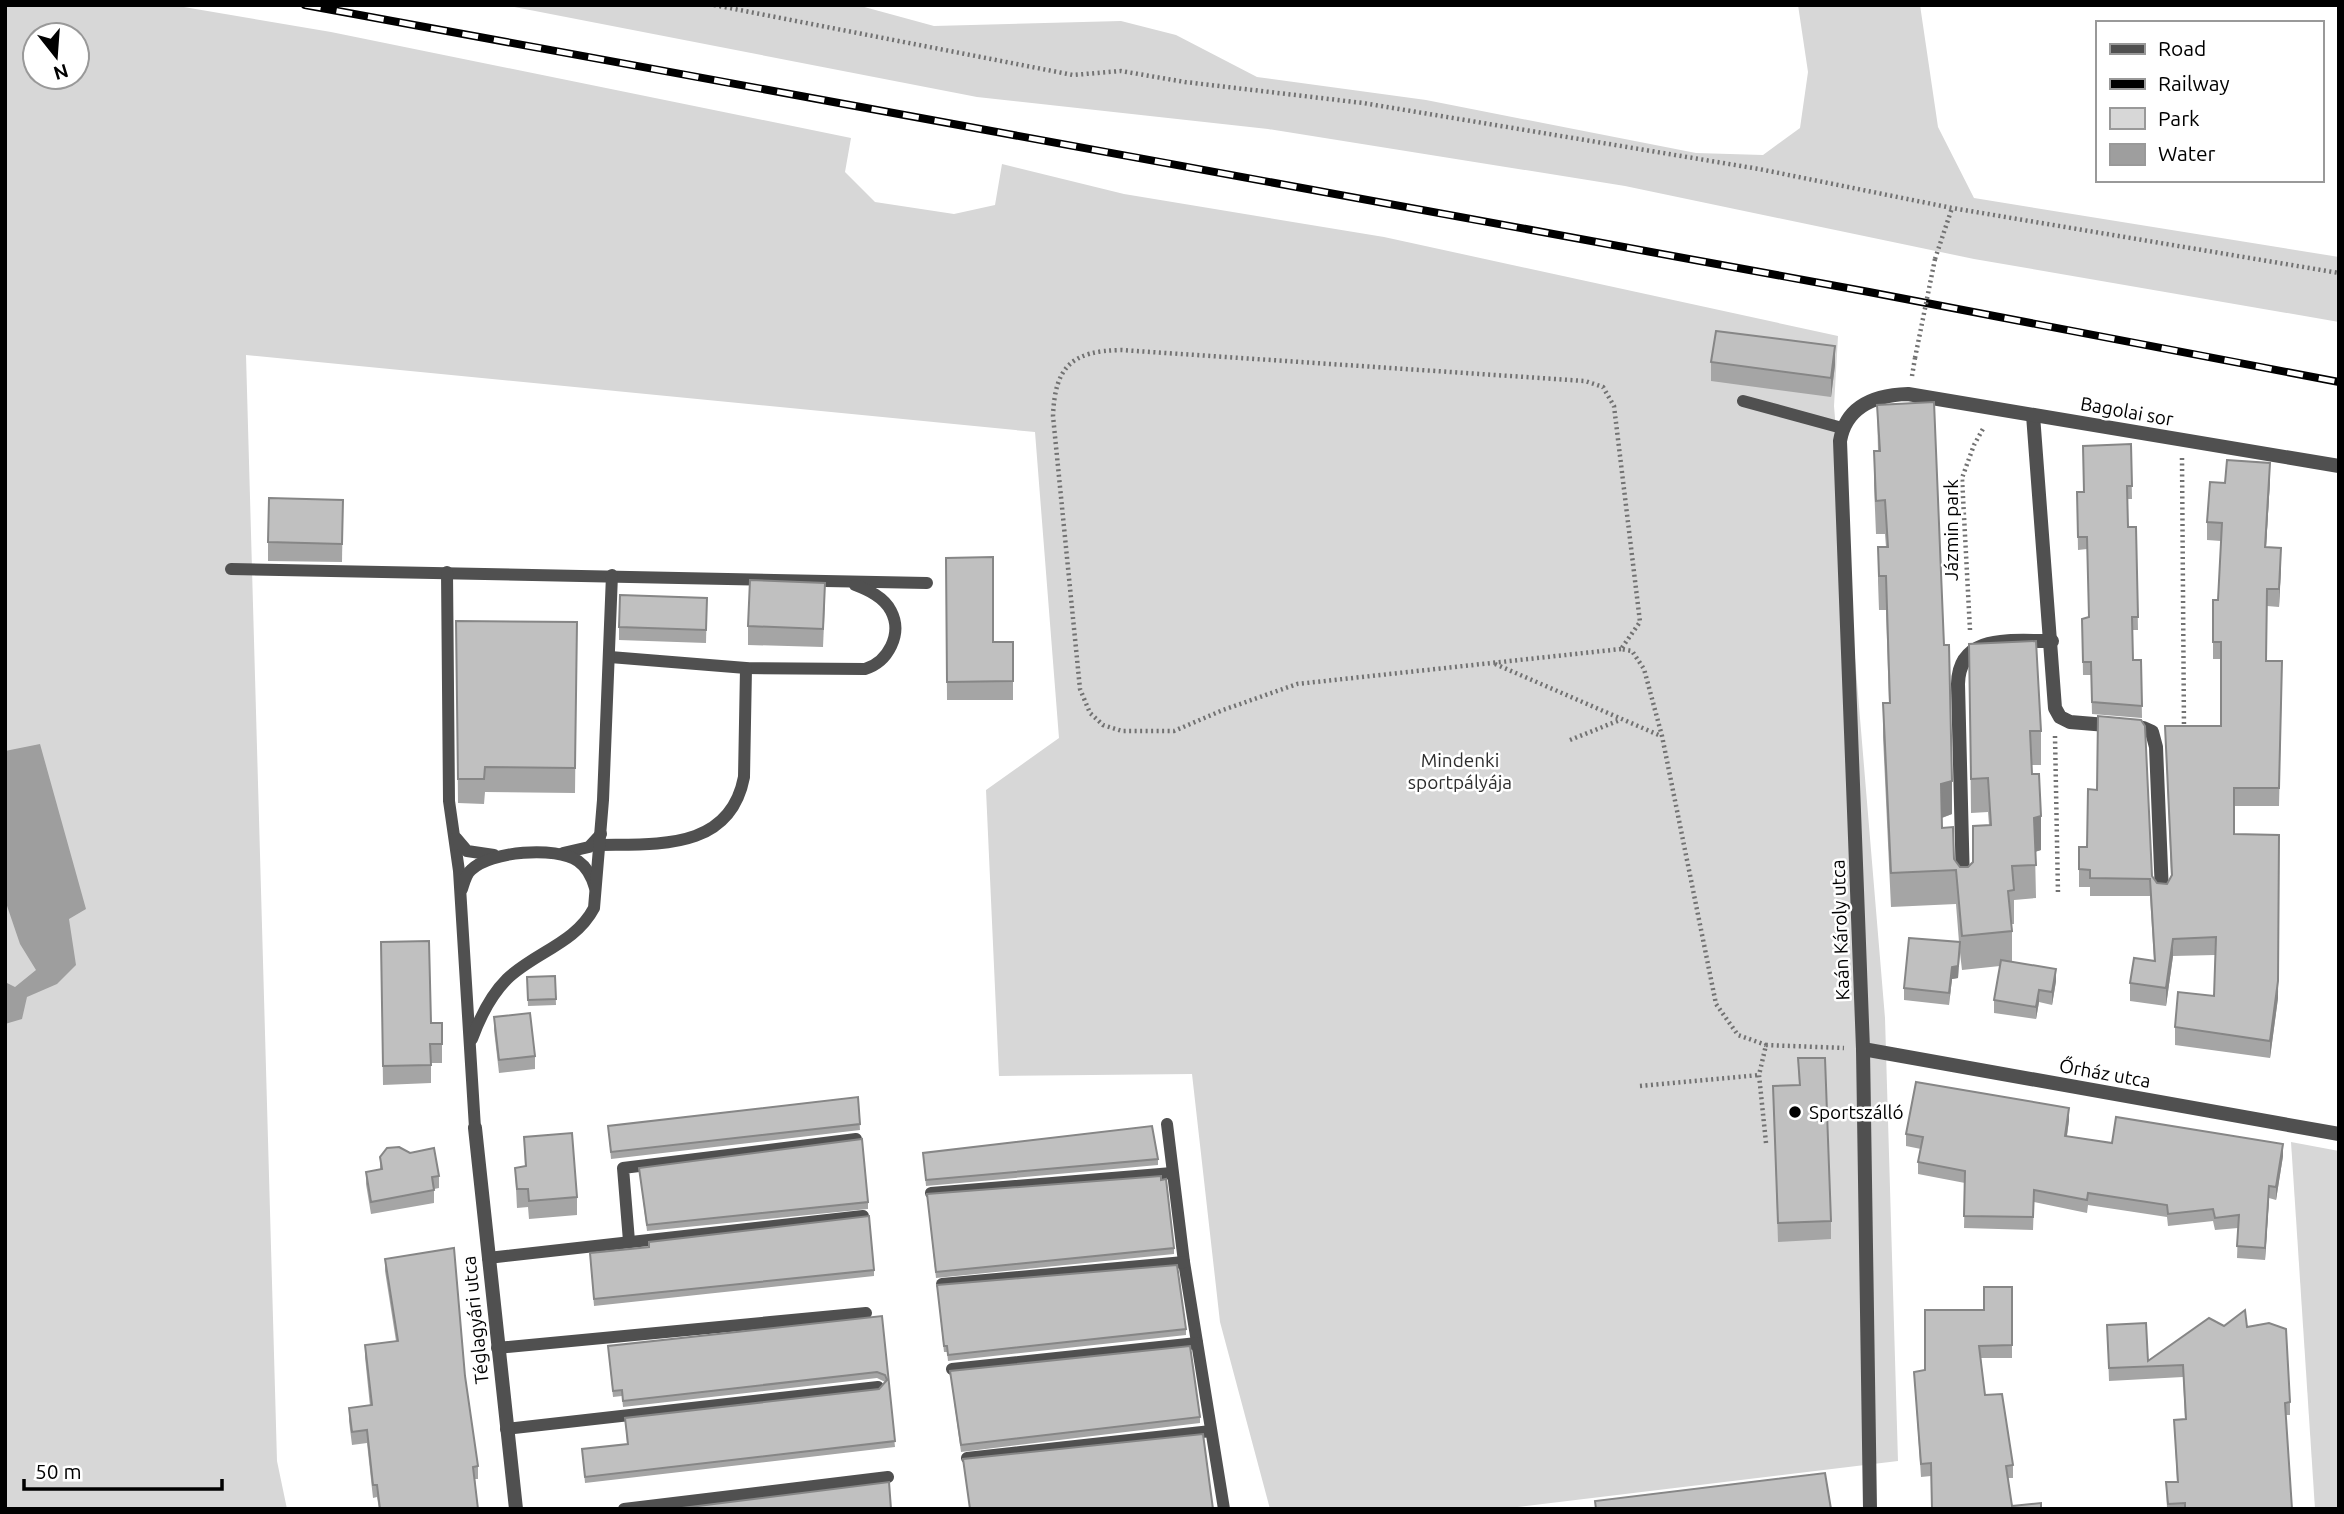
<svg xmlns="http://www.w3.org/2000/svg" width="2344" height="1514" font-family="Ubuntu,sans-serif">
<style>
.green{fill:#d7d7d7;fill-rule:evenodd}
.water{fill:#9e9e9e}
.lines{fill:none;stroke-linecap:round;stroke-linejoin:round}
.path{stroke:#727272;stroke-width:4.5;stroke-dasharray:2 3.5;stroke-linecap:butt}
.lane{stroke:#505050;stroke-width:12}
.street{stroke:#505050;stroke-width:14}
.rail-casing{stroke:#000;stroke-width:8}
.rail{stroke:#fff;stroke-width:5;stroke-dasharray:16;stroke-linecap:butt}
.path-bridge{stroke:#727272;stroke-width:4.5;stroke-dasharray:2 3.5;stroke-linecap:butt}
.wall{fill:#a5a5a5}
.shaded-wall{fill:#868686}
.building{fill:#c0c0c0;stroke:#868686;stroke-width:2}
.poi-dot{fill:#000;stroke:#fff;stroke-width:2.5}
.labels{text-anchor:middle;dominant-baseline:central;stroke-width:5;stroke-linejoin:round;paint-order:stroke}
.street-label{font-size:19px;fill:#000;stroke:#fff}
.park-label{font-size:19px;fill:#2e2e2e;stroke:#fff}
.poi-label{font-size:19px;fill:#000;stroke:#fff;text-anchor:start}
</style>
<rect width="100%" height="100%" fill="#fff"/>
<g class="green">
<path d="M5,5h167l159,27 520,106 -6,34 30,30 79,12 41,-9 7,-41 122,30 260,43 454,99 -4,70 51,612 13,443 -397,48h-231l-50,-187 -28,-248 -193,2 -13,-286 73,-52 -24,-306 -789,-77 31,1106 10,48h-282zM35,35h42v42h-42z"/>
<polygon points="504,5 857,5 934,26 1121,21 1176,35 1257,77 1426,100 1696,153 1763,155 1800,128 1808,72 1798,5 1920,5 1938,127 1974,198 2339,257 2339,322 1974,259 1625,186 1268,129 977,97"/>
<polygon points="2291,1142 2339,1151 2339,1509 2315,1509"/>
</g>
<polygon class="water" points="40,744 86,909 69,919 76,965 57,984 27,997 22,1019 5,1024 5,982 15,987 36,970 20,944 5,900 5,751"/>
<g class="lines">
<g class="path">
<polyline points="714,5 1073,75 1121,71 1185,82 1363,103 1759,169 1952,208 2339,273"/>
<polyline points="1935,259 1952,208"/>
<polyline points="1912,376 1915,358"/>
<polyline points="2182,458 2184,730"/>
<polyline points="1970,630 1962,478 1974,445 1984,427"/>
<path d="M1621,649l-324,35 -74,26 -49,21h-52l-19,-6 -13,-12 -10,-24 -27,-273c2,-50 19,-65 68,-66l464,31 18,6 11,19 26,216 -19,27 11,2 12,18 18,67 54,268 22,31 28,10"/>
<polyline points="1495,664 1661,736"/>
<polyline points="2055,736 2058,894"/>
<polyline points="1570,740 1620,720"/>
<polyline points="1640,1086 1759,1075"/>
<polyline points="1766,1143 1759,1075 1766,1045 1844,1048"/>
</g>
<g class="lane">
<polyline points="1743,401 1842,428"/>
<polyline points="231,569 927,583"/>
<polyline points="447,572 449,801 459,871 475,1128"/>
<path d="M610,657l136,11 119,1c23,-7 38,-35 26,-58 -7,-14 -23,-21 -36,-26"/>
<polyline points="456,838 467,851 494,855"/>
<path d="M601,845c58,-1 129,5 143,-68l2,-109"/>
<polyline points="563,853 589,847 601,834"/>
<path d="M462,889c2,-6 4,-15 9,-19 19,-19 85,-24 107,-9 10,7 14,16 17,27"/>
<path d="M472,1039c8,-22 18,-43 35,-60 28,-27 68,-35 87,-71l9,-108 9,-225"/>
<polyline points="1167,1124 1184,1262 1224,1509"/>
<polyline points="931,1193 1172,1173"/>
<polyline points="629,1241 623,1168 856,1139"/>
<polyline points="488,1258 863,1216"/>
<polyline points="942,1284 1184,1262"/>
<polyline points="497,1348 866,1313"/>
<polyline points="952,1369 1197,1343"/>
<polyline points="506,1429 878,1387"/>
<polyline points="967,1458 1211,1431"/>
<polyline points="624,1509 888,1477"/>
</g>
<g class="street">
<polyline points="2033,415 2055,708 2060,717 2070,722 2143,728 2152,732 2156,747 2162,893"/>
<path d="M1963,884l-5,-200c1,-52 57,-42 94,-43"/>
<polyline points="1863,1049 2339,1134"/>
<polyline points="475,1128 516,1509"/>
<path d="M1870,1509l-7,-460 -23,-608c6,-35 35,-46 68,-47l431,72"/>
</g>
<g class="rail-casing">
<polyline id="rail" points="305,5 1869,292 2339,382"/>
</g>
<use href="#rail" class="rail"/>
<polyline class="path-bridge" points="1915,358 1935,259"/>
</g>
<g class="wall">
<polygon points="1711,362 1835,365 1831,397 1711,381"/>
<polygon points="1877,405 1944,645 1952,814 1942,818 1942,828 1954,859 1960,867 1968,867 1973,862 1989,825 1988,812 1971,813 1969,644 2041,731 2041,765 2031,765 2041,850 2035,852 2036,898 2014,900 2014,924 2012,924 2012,962 2056,981 2052,1005 2039,1002 2036,1019 1994,1013 1994,1000 2000,966 1962,970 1960,953 1958,978 1952,979 1949,1005 1904,1000 1904,988 1959,942 1956,904 1891,907 1883,737 1883,703 1889,703 1886,610 1879,610 1878,581 1878,547 1886,547 1885,534 1876,534 1874,485 1874,451 1878,451"/>
<polygon points="2131,444 2132,499 2127,499 2128,527 2136,527 2138,630 2133,630 2133,660 2141,660 2142,718 2092,714 2091,675 2083,675 2082,619 2089,617 2087,549 2078,550 2077,492 2084,492"/>
<polygon points="2270,480 2266,547 2281,566 2279,607 2267,606 2266,661 2282,678 2279,806 2234,806 2234,834 2278,998 2270,1058 2175,1045 2175,1027 2214,996 2215,955 2173,956 2166,1006 2130,1001 2130,983 2154,961 2150,896 2090,896 2090,887 2079,887 2079,847 2152,876 2157,883 2167,884 2171,876 2165,726 2221,726 2221,659 2213,659 2213,600 2218,600 2221,541 2207,540 2207,522 2225,483"/>
<polygon points="343,500 342,562 268,561 268,542"/>
<polygon points="946,558 993,642 1013,642 1013,700 947,700"/>
<polygon points="707,598 706,643 619,640 619,627"/>
<polygon points="825,601 823,647 748,645 748,626"/>
<polygon points="456,621 577,622 575,793 485,792 484,804 458,803"/>
<polygon points="381,942 431,1023 442,1023 442,1063 431,1063 431,1083 383,1085"/>
<polygon points="555,976 556,1005 528,1006 527,977"/>
<polygon points="494,1017 535,1056 535,1069 499,1073 494,1030"/>
<polygon points="1798,1058 1831,1221 1831,1239 1778,1242 1773,1086 1799,1085"/>
<polygon points="858,1097 860,1130 611,1159 608,1126"/>
<polygon points="2069,1120 2067,1136 2112,1143 2283,1156 2276,1200 2269,1198 2265,1260 2237,1258 2238,1228 2215,1230 2213,1221 2168,1226 2167,1217 2088,1205 2087,1213 2034,1202 2033,1230 1964,1228 1965,1183 1918,1174 1918,1162 1921,1149 1906,1146 1906,1134"/>
<polygon points="524,1137 577,1197 577,1215 529,1219 528,1207 517,1208 515,1168 525,1167"/>
<polygon points="923,1153 1158,1159 1158,1165 926,1186"/>
<polygon points="380,1157 439,1176 439,1188 434,1189 434,1203 371,1214 366,1184 366,1172 380,1169"/>
<polygon points="639,1168 868,1202 868,1209 647,1231"/>
<polygon points="927,1194 1174,1248 1174,1254 936,1278"/>
<polygon points="649,1247 874,1270 874,1276 594,1306 590,1253"/>
<polygon points="385,1259 465,1376 478,1466 478,1479 475,1479 478,1509 379,1509 377,1497 373,1498 367,1443 352,1445 349,1421 349,1408 370,1406 365,1357 365,1345 396,1341 385,1271"/>
<polygon points="937,1285 1186,1329 1186,1335 948,1361 947,1352 944,1352"/>
<polygon points="2012,1287 2012,1358 1981,1358 1985,1395 2013,1465 2013,1478 2008,1478 2012,1506 2041,1509 1932,1509 1931,1476 1921,1477 1914,1372 1925,1370 1984,1310"/>
<polygon points="882,1316 895,1447 585,1483 582,1449 627,1444 625,1418 879,1389 885,1382 877,1378 623,1407 622,1396 613,1397 608,1346"/>
<polygon points="2107,1325 2148,1361 2224,1326 2247,1327 2290,1402 2290,1415 2286,1415 2292,1509 2167,1509 2166,1482 2177,1482 2174,1420 2185,1419 2183,1377 2109,1381"/>
<polygon points="950,1371 1200,1417 1200,1423 961,1452"/>
</g>
<g class="shaded-wall">
<polygon points="1835,346 1835,365 1831,397 1831,378"/>
<polygon points="2270,463 2270,480 2265,565 2265,547"/>
<polygon points="2281,548 2281,566 2279,607 2279,589"/>
<polygon points="1952,781 1952,814 1941,818 1941,784"/>
<polygon points="2041,816 2041,850 2034,852 2034,818"/>
<polygon points="2279,835 2278,998 2270,1058 2270,1041"/>
<polygon points="2173,939 2173,956 2166,1006 2166,988"/>
<polygon points="1960,942 1958,978 1952,979 1949,1005 1952,967"/>
<polygon points="2056,969 2056,981 2052,1005 2052,992"/>
<polygon points="2039,990 2039,1002 2036,1019 2036,1007"/>
<polygon points="2069,1108 2069,1120 2065,1148 2065,1136"/>
<polygon points="2283,1144 2283,1156 2276,1200 2276,1187"/>
<polygon points="2269,1186 2269,1198 2265,1260 2265,1248"/>
</g>
<g class="building">
<polygon points="1716,331 1835,346 1831,378 1711,362"/>
<polygon points="1934,402 1944,645 1949,645 1952,781 1941,784 1942,828 1953,827 1954,859 1960,867 1968,867 1973,862 1973,826 1991,825 1988,778 1971,779 1969,644 2036,641 2041,731 2030,731 2032,774 2039,774 2041,816 2034,818 2036,865 2012,866 2014,890 2008,891 2012,931 1962,936 1956,870 1891,873 1883,703 1890,703 1886,576 1879,576 1878,547 1888,547 1885,500 1876,501 1874,451 1880,451 1877,405"/>
<polygon points="2131,444 2132,486 2127,486 2128,527 2136,527 2138,617 2132,617 2133,660 2141,660 2142,706 2092,702 2091,662 2083,662 2082,619 2089,617 2087,537 2078,537 2077,492 2084,492 2083,446"/>
<polygon points="2227,460 2270,463 2265,547 2281,548 2279,589 2267,589 2266,661 2282,661 2279,788 2234,788 2234,834 2279,835 2278,981 2270,1041 2175,1027 2178,992 2214,996 2216,937 2173,939 2166,988 2130,983 2134,958 2155,961 2150,879 2090,878 2090,870 2079,869 2079,847 2087,847 2088,789 2097,790 2098,716 2141,720 2145,726 2152,876 2157,883 2167,884 2172,875 2165,726 2221,726 2221,642 2213,642 2213,600 2218,600 2222,523 2207,522 2210,482 2225,483"/>
<polygon points="269,498 343,500 342,544 268,542"/>
<polygon points="993,557 993,642 1013,642 1013,681 947,682 946,558"/>
<polygon points="750,580 825,583 823,629 748,626"/>
<polygon points="620,595 707,598 706,630 619,627"/>
<polygon points="456,621 577,622 575,768 485,767 484,779 458,779"/>
<polygon points="1909,938 1960,942 1958,966 1952,967 1949,993 1904,988"/>
<polygon points="429,941 431,1023 442,1023 442,1044 430,1044 431,1065 383,1066 381,942"/>
<polygon points="2001,960 2056,969 2052,992 2039,990 2036,1007 1994,1000"/>
<polygon points="555,976 556,999 528,1000 527,977"/>
<polygon points="530,1013 535,1056 499,1060 494,1017"/>
<polygon points="1798,1058 1825,1058 1831,1221 1778,1223 1773,1086 1800,1085"/>
<polygon points="1916,1082 2069,1108 2065,1136 2112,1143 2116,1117 2283,1144 2276,1187 2269,1186 2265,1248 2237,1246 2239,1215 2215,1218 2213,1209 2168,1214 2167,1205 2088,1193 2087,1200 2034,1190 2033,1217 1964,1216 1965,1171 1918,1162 1923,1137 1906,1134"/>
<polygon points="858,1097 860,1124 611,1152 608,1126"/>
<polygon points="1152,1126 1158,1159 926,1180 923,1153"/>
<polygon points="572,1133 577,1197 529,1201 528,1189 517,1189 515,1168 526,1166 524,1137"/>
<polygon points="862,1139 868,1202 647,1225 639,1168"/>
<polygon points="399,1147 410,1153 434,1148 439,1176 432,1177 434,1190 371,1202 366,1172 382,1169 380,1157 387,1148"/>
<polygon points="1161,1176 1161,1180 1166,1179 1174,1248 936,1272 927,1194"/>
<polygon points="869,1216 874,1270 594,1299 590,1253 649,1247 649,1242"/>
<polygon points="454,1248 465,1376 478,1466 473,1467 478,1509 380,1509 377,1485 373,1485 367,1430 352,1432 349,1408 372,1405 365,1345 398,1341 385,1259"/>
<polygon points="1177,1265 1186,1329 948,1355 947,1346 944,1346 937,1285"/>
<polygon points="1984,1287 2012,1287 2012,1345 1979,1346 1985,1395 2002,1394 2013,1465 2006,1466 2012,1506 2041,1503 2041,1509 1932,1509 1931,1463 1921,1464 1914,1372 1925,1370 1925,1310 1984,1310"/>
<polygon points="2245,1310 2247,1327 2269,1323 2286,1329 2290,1402 2285,1403 2292,1509 2185,1509 2185,1503 2168,1504 2166,1482 2178,1482 2174,1420 2186,1419 2183,1365 2109,1368 2107,1325 2146,1323 2148,1361 2209,1318 2224,1326"/>
<polygon points="882,1316 895,1441 585,1477 582,1449 628,1444 625,1418 879,1389 887,1380 885,1375 877,1372 623,1401 622,1390 613,1391 608,1346"/>
<polygon points="1190,1346 1200,1417 961,1445 950,1371"/>
<polygon points="1203,1434 1213,1509 970,1509 963,1459"/>
<polygon points="1825,1473 1831,1509 1596,1509 1595,1501"/>
<polygon points="889,1482 891,1509 674,1509"/>
</g>
<circle class="poi-dot" cx="1795" cy="1112" r="7"/>
<g class="labels">
<g class="street-label">
<text transform="translate(2127 411) rotate(10)">Bagolai sor</text>
<text transform="translate(1951 530) rotate(-90)">Jázmin park</text>
<text transform="translate(1840 930) rotate(-92)">Kaán Károly utca</text>
<text transform="translate(2105 1073) rotate(10)">Őrház utca</text>
<text transform="translate(475 1320) rotate(-96)">Téglagyári utca</text>
</g>
<g class="park-label">
<text x="1460" y="760">Mindenki<tspan x="1460" dy="22">sportpályája</tspan></text>
</g>
<g class="poi-label">
<text x="1809" y="1112">Sportszálló</text>
</g>
</g>
<rect width="2344" height="1514" fill="none" stroke="#000000" stroke-width="14"/>
<rect x="2096" y="21" width="228" height="161" fill="#ffffff" stroke="#999999" stroke-width="2"/>
<rect x="2110" y="44" width="35" height="10" fill="#505050" stroke="#999999" stroke-width="2"/>
<text x="2158" y="56" font-size="21" fill="#000000">Road</text>
<rect x="2110" y="79" width="35" height="10" fill="#000000" stroke="#999999" stroke-width="2"/>
<text x="2158" y="91" font-size="21" fill="#000000">Railway</text>
<rect x="2110" y="108" width="35" height="21" fill="#d7d7d7" stroke="#999999" stroke-width="2"/>
<text x="2158" y="126" font-size="21" fill="#000000">Park</text>
<rect x="2110" y="144" width="35" height="21" fill="#9e9e9e" stroke="#999999" stroke-width="2"/>
<text x="2158" y="161" font-size="21" fill="#000000">Water</text>
<g transform="translate(56 56) rotate(163)"><circle r="33" fill="#ffffff" stroke="#999999" stroke-width="2"/>
<path d="M0-5L12 26L0 18L-12 26Z" fill="#000000"/>
<text y="-10" font-size="19" font-weight="bold" text-anchor="middle" fill="#000000">N</text>
</g>
<path d="M24 1479v10h198v-10" fill="none" stroke="#000000" stroke-width="3.5"/>
<text x="35" y="1479" font-size="21" fill="#000000" stroke="#ffffff" stroke-width="5" paint-order="stroke">50 m</text>
</svg>
